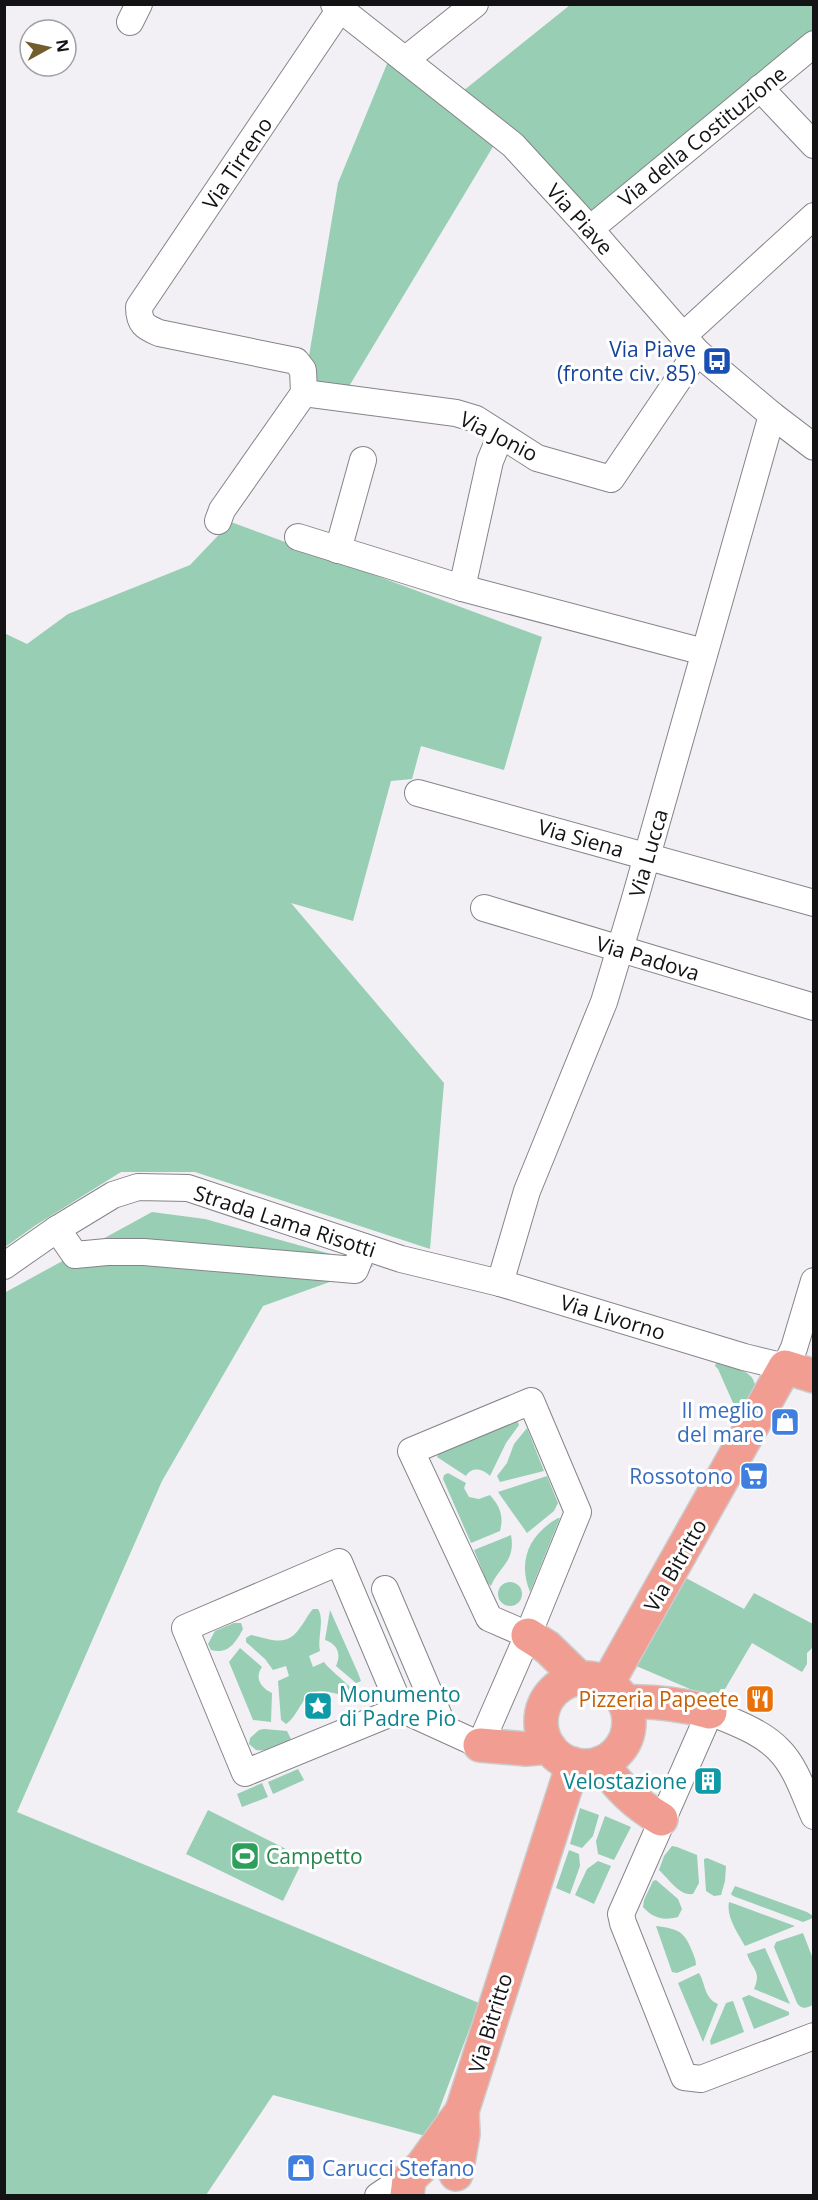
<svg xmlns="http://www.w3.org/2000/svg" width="818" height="2200" font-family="'Open Sans',sans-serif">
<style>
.green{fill:#97ceb4}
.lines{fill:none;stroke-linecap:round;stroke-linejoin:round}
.minor-casing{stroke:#868488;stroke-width:28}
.major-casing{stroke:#cbcbcb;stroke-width:36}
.minor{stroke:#fff;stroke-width:26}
.major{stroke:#f29d92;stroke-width:33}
.labels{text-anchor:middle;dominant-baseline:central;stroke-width:6;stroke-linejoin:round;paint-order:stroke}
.street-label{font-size:21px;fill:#131214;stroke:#fff}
.transit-label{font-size:21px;fill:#164399;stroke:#fff;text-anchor:end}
.shop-label{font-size:21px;fill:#366cbe;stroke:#fff;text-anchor:end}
.culture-label{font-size:21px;fill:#0d838f;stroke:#fff;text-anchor:start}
.food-label{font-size:21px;fill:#c56008;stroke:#fff;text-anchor:end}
.leisure-label{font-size:21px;fill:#27864d;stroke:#fff;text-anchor:start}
</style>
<rect width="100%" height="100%" fill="#f2f0f5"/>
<g class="green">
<polygon points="810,4 813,8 813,34 593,215 510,126 463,91 570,5"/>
<polygon points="389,59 494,145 345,393 321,389 308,362 338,183"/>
<polygon points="231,522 542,637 504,770 421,746 412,779 391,781 353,921 291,903 444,1083 430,1249 195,1172 121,1172 36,1225 5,1247 4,633 27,644 68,614 190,565"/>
<polygon points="152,1212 205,1219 374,1266 263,1306 162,1481 17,1812 479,2003 429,2137 273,2095 206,2195 5,2195 4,1293"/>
<path d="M716,1363c13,4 37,6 39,22l-20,38 2,-11 -19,-43 -3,-3z"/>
<path d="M517,1420l2,5 -13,18 -16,33c-7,-7 -18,-10 -24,0l-29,-19 2,-4z"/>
<polygon points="527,1428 544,1471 500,1482 497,1476 507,1463 514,1444"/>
<path d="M448,1473l18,10 -2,5 5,9 10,2 11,-4c10,12 14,20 10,36l-29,12 -28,-64 1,-4z"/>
<polygon points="547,1476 558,1503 554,1511 527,1533 498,1492"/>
<path d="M558,1518h2l-30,74c-13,-32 0,-58 28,-74z"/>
<path d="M511,1535c5,27 -12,31 -20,51l-4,-4 -13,-32z"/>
<polygon points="686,1578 744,1609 754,1593 813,1624 813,1647 807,1653 807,1664 802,1672 752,1643 718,1701 634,1665"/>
<circle cx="510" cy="1594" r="12"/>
<path d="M313,1609h5c7,11 -1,29 2,42l-11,5 4,11 11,-5c7,10 29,24 30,32 -13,5 -29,-8 -43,0 -12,8 -14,23 -25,30l-5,-4 -3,-39 11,-5 -3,-10 -13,4 -8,-11 -19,-17v-4l5,-3c24,5 36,13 51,-10 4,-5 6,-11 11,-16z"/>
<path d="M330,1610l28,63 3,8 -2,1 -3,1 -20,-17c6,-12 1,-22 -11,-26z"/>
<path d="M234,1623h7l2,6c-7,13 -15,26 -32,21l-3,-6 7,-13z"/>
<path d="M240,1648l22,19c-8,11 -1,21 10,26l-1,29 -18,-2 -24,-58z"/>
<path d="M264,1729l23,2 4,8c-8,8 -24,13 -35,11l-7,-6 1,-6 9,-8z"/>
<polygon points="298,1769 304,1780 273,1794 268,1782"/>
<polygon points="262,1783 268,1797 242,1807 237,1794"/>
<polygon points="580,1808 599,1815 593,1836 582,1848 570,1844"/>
<polygon points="208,1810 304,1858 283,1901 186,1854"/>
<polygon points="605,1816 631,1827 614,1860 598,1854 596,1841"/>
<path d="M672,1846l5,1 20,8 2,28 -6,11c-14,2 -24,-15 -34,-24l5,-14z"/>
<polygon points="569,1850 579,1854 580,1866 570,1894 556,1888"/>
<polygon points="707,1858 726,1866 725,1881 721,1895 714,1896 706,1891 704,1861 704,1859"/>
<polygon points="598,1861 611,1866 594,1904 575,1895 587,1869"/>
<path d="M656,1880l22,19 4,10 -4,8c-15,4 -25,1 -35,-10l1,-7 9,-19z"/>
<polygon points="735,1886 807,1912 813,1916 813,1918 803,1922 733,1896 731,1894"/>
<path d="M729,1902l6,2 60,22 -50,20c-7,-13 -19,-29 -16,-44z"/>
<path d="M656,1926c21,3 28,4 36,25 2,5 4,9 4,14l-19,8 -5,-1z"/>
<path d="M803,1933l10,26v46c-7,3 -11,5 -16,-2l-23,-56 2,-5z"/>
<path d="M765,1948l25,56 -36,-15c8,-18 -2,-19 -7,-35z"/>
<path d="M699,1973c7,12 5,25 19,31l-15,38 -25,-59z"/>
<polygon points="749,1995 789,2012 789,2015 754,2029 742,1998"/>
<polygon points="733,2001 744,2032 711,2045 710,2041 726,2003"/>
</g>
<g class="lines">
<g class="minor-casing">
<g id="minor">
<polyline points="334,4 513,145 590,229 697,352 772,415 814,447"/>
<polyline points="130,22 139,4"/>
<polyline points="405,60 475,4"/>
<polyline points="760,88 814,145"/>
<polyline points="590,229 814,44"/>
<polyline points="683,336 814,216"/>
<polyline points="304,393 456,413 476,419 537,458 611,479 697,352"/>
<path d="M218,521l4,-11 82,-117 -1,-23 -7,-9 -137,-28c-14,-6 -20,-9 -20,-26l201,-298"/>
<polyline points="298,537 462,588 704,652"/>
<polyline points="338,550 363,460"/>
<polyline points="462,588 490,461 497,444 503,437"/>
<polyline points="418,793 814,903"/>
<polyline points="484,908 814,1007"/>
<polyline points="57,1229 75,1255 107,1252 144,1252 355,1270 364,1247"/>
<polyline points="4,1266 57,1229 113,1195 138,1187 188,1188 401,1259 500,1283 744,1357 785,1367 794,1348 814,1281"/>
<polyline points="500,1283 527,1191 604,1002 634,902 772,415"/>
<polyline points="385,1589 444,1728"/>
<polyline points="401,1709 245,1773 185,1628 339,1562 401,1709 480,1745 528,1635 578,1512 531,1401 411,1451 489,1618 528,1635"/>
<path d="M814,1816c-10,-22 -18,-49 -35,-66 -18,-19 -46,-28 -69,-38l-89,202 2,9 61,154 17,2 113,-43"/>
<polyline points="378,2196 414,2172"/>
</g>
</g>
<g class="major-casing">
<g id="major">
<polyline points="528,1635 547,1647 579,1678"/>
<circle cx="585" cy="1722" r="44"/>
<polyline points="607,1684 785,1367 814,1376"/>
<path d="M624,1702c30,-1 57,2 86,10"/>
<polyline points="480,1745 526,1749 549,1747"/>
<path d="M601,1763c19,25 33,40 60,56"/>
<polyline points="456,2174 463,2134 462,2111 573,1764"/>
<polyline points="407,2196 409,2179 422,2166 462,2111"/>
</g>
</g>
<use href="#minor" class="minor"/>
<use href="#major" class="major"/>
</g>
<defs>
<g id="bus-square" transform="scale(1.5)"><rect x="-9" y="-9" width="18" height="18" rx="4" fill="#1a4fb4" stroke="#fff"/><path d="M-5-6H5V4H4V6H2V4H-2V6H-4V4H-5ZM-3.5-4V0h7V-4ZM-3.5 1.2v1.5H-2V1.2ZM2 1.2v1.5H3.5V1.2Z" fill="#fff"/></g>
<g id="shop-square" transform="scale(1.5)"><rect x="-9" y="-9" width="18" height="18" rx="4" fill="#3f7fe0" stroke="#fff"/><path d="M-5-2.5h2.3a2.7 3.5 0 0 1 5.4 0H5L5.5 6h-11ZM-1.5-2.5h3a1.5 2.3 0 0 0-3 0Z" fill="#fff"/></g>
<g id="supermarket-square" transform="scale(1.5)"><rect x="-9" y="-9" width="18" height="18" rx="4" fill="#3f7fe0" stroke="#fff"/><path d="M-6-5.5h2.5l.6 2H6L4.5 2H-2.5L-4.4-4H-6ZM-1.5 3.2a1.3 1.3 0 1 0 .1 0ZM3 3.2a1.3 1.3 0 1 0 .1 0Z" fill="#fff"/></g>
<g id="restaurant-square" transform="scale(1.5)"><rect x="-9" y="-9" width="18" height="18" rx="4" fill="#e8710a" stroke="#fff"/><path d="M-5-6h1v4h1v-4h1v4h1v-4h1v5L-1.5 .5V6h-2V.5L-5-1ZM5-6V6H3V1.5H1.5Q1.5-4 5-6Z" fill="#fff"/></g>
<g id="sight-square" transform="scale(1.5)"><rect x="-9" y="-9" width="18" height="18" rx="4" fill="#0f9aa8" stroke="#fff"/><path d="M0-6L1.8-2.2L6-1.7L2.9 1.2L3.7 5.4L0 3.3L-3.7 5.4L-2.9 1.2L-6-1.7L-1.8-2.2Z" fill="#fff"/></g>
<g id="building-square" transform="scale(1.5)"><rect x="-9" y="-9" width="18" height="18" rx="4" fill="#0f9aa8" stroke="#fff"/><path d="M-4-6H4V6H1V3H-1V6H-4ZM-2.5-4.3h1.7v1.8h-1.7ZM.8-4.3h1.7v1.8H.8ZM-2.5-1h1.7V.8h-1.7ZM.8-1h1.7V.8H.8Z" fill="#fff"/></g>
<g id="stadium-square" transform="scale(1.5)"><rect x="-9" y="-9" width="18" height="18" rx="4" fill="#2e9e5b" stroke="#fff"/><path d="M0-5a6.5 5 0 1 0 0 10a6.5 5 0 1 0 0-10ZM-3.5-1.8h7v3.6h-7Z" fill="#fff"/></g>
</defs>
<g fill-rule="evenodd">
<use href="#bus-square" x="717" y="361"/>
<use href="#shop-square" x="785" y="1422"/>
<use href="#supermarket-square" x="754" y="1476"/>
<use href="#restaurant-square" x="760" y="1699"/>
<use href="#sight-square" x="318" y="1706"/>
<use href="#building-square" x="708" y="1781"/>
<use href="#stadium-square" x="245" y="1856"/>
<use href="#shop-square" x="301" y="2168"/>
</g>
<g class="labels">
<g class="street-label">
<text transform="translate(702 136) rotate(-39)">Via della Costituzione</text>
<text transform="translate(237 163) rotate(-56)">Via Tirreno</text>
<text transform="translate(580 219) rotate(48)">Via Piave</text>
<text transform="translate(499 436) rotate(27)">Via Jonio</text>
<text transform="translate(581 838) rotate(16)">Via Siena</text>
<text transform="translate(648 853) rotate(-74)">Via Lucca</text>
<text transform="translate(648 958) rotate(17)">Via Padova</text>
<text transform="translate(285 1221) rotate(18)">Strada Lama Risotti</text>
<text transform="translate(613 1317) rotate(17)">Via Livorno</text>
<text transform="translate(675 1565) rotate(-60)">Via Bitritto</text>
<text transform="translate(490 2023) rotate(-73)">Via Bitritto</text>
</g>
<g class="transit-label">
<text x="696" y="349">Via Piave<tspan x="696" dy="24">(fronte civ. 85)</tspan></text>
</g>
<g class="shop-label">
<text x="764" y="1410">Il meglio<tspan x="764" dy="24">del mare</tspan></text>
<text x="733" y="1476">Rossotono</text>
<text x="322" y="2168" text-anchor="start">Carucci Stefano</text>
</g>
<g class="culture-label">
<text x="339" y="1694">Monumento<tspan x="339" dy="24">di Padre Pio</tspan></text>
<text x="687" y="1781" text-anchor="end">Velostazione</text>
</g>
<g class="food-label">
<text x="739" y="1699">Pizzeria Papeete</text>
</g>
<g class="leisure-label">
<text x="266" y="1856">Campetto</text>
</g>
</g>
<rect width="818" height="2200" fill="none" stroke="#131214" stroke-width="12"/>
<g transform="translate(48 48) rotate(82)"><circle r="28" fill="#ffffff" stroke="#a1a0a1" stroke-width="1.5"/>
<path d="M0-4.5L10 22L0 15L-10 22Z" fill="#735d2d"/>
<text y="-9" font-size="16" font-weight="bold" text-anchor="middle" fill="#131214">N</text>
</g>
</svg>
